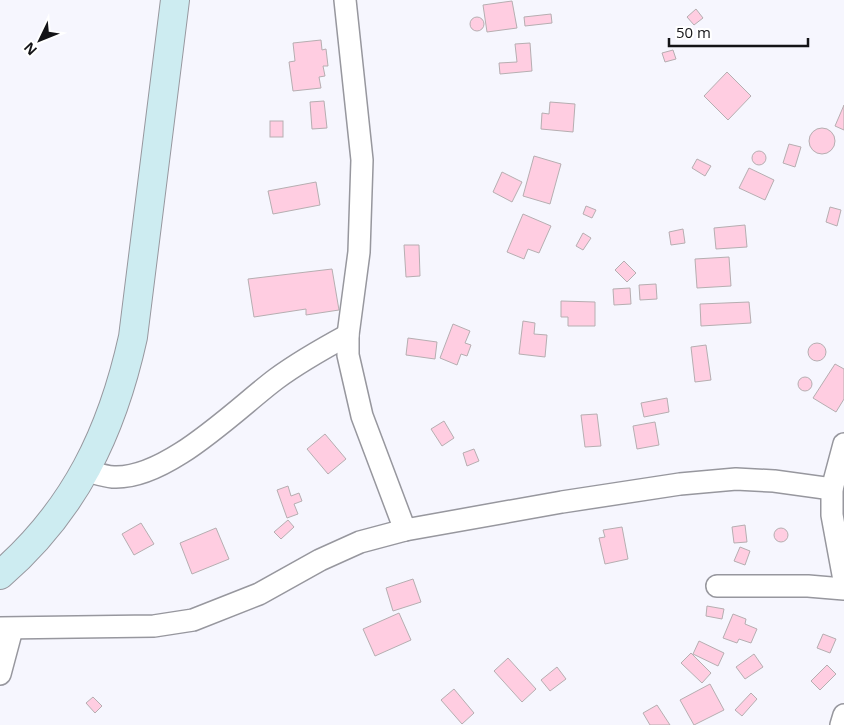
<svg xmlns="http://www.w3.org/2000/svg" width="844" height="725" font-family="'Open Sans',sans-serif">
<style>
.building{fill:#ffcde1;stroke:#b6aeb1}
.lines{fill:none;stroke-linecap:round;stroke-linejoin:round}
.street-casing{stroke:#97979e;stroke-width:24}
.secondary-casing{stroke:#97979e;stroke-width:30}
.street{stroke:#fff;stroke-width:21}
.secondary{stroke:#cdecf1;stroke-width:28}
</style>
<rect width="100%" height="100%" fill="#f6f6fe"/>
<g class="building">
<polygon points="512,1 517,28 487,32 483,5"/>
<polygon points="696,9 703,18 694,25 687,17"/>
<polygon points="551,14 552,23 525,26 524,17"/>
<circle cx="477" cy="24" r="7"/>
<polygon points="321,40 322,50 326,49 328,66 323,66 325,76 319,77 321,88 293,91 289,62 295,61 293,43"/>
<polygon points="530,43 532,71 500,74 499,63 517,62 515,44"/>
<polygon points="673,50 676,59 665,62 662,53"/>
<polygon points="727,72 751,96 728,120 704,96"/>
<polygon points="324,101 327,128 312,129 310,102"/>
<polygon points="550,102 575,104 573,132 541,129 542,113 549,114"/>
<polygon points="844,105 844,130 835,126"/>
<rect x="270" y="121" width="13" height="16"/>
<circle cx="822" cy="141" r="13"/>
<polygon points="789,144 801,147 795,167 783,163"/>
<circle cx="759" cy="158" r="7"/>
<polygon points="534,156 561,164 550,204 523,196"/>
<polygon points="697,159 711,166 705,176 692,168"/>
<polygon points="749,168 774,180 765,200 739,188"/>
<polygon points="502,172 522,182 512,202 493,192"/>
<polygon points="316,182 320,205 273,214 268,191"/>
<polygon points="586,206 596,210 592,218 583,214"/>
<polygon points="830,207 841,210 837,226 826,222"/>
<polygon points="523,214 551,226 539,253 528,249 524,259 507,252"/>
<polygon points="745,225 747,247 716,249 714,228"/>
<polygon points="683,229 685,243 671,245 669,232"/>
<polygon points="583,233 591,238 583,250 576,246"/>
<polygon points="404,245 419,245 420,276 406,277"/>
<polygon points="729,257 731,286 697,288 695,259"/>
<polygon points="624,261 636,273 627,282 615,270"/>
<polygon points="332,269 339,310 306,315 306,309 254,317 248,279"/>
<polygon points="656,284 657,299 640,300 639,285"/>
<polygon points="630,288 631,304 614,305 613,289"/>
<polygon points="561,301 595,302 595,326 568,326 568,317 561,317"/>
<polygon points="749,302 751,323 701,326 700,304"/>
<polygon points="523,321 535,323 534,334 547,335 545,357 519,354"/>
<polygon points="453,324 470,331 465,343 471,345 467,356 461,354 457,365 440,358"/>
<polygon points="408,338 437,342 435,359 406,355"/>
<circle cx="817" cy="352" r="9"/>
<polygon points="706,345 711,380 695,382 691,347"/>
<polygon points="835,364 844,369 844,399 836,412 813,398"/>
<circle cx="805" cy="384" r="7"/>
<polygon points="667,398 669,412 644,417 641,403"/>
<polygon points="597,414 601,446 585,447 581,415"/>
<polygon points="444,421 454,438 442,446 431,429"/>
<polygon points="655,422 659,445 637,449 633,426"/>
<polygon points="325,434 346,459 328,474 307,449"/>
<polygon points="474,449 479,461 467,466 463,453"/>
<polygon points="288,486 291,496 299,493 302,501 294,504 298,514 287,518 277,490"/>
<polygon points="288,520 294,527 281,539 274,532"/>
<polygon points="141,523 154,544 134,555 122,534"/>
<polygon points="745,525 747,542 734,543 732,527"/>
<polygon points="622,527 628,559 605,564 599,538 605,537 603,530"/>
<polygon points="216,528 229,559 192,574 180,543"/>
<circle cx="781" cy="535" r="7"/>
<polygon points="740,547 750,551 745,565 734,561"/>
<polygon points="413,579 421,602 393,611 386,588"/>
<polygon points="707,606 724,609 722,619 706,616"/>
<polygon points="399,613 411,640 375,656 363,629"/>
<polygon points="733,614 746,619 745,624 757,629 751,643 739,639 737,643 723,638"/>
<polygon points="823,634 836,639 830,653 817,648"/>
<polygon points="699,641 724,653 718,666 693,654"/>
<polygon points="691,653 711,673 702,683 681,663"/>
<polygon points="754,654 763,667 745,679 736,667"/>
<polygon points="508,658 536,689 522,702 494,671"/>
<polygon points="827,665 836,674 820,690 811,681"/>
<polygon points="557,667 566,679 550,691 541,680"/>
<polygon points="710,684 724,710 694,725 680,700"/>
<polygon points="454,689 474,713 462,724 441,700"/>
<polygon points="751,693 757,699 742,716 735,710"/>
<polygon points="93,697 102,706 95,713 86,703"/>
<polygon points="657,705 670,725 650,725 643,713"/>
</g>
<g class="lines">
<g class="street-casing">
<g id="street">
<polyline points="345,0 362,160 359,252 348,335 348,355 362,416 405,530"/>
<polyline points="844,444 832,489 832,515 844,580"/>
<path d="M87,471c8,2 17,5 26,6 54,3 123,-68 163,-98 23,-17 48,-31 72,-44"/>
<polyline points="717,586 808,586 844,589"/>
<polyline points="0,628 154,626 193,620 259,594 320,560 360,542 405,530 562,502 680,484 736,479 774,481 832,489"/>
<polyline points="0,674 12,629"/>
<polyline points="841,725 844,715"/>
</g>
</g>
<g class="secondary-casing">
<path id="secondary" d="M0,575c75,-65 112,-143 133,-238l42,-337"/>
</g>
<use href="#street" class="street"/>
<use href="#secondary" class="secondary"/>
</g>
<g transform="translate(40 40) rotate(227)" stroke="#ffffff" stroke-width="4" paint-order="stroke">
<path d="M0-4L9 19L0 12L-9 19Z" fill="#141417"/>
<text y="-8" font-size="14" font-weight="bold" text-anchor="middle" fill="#141417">N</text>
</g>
<path d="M669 38v8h139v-8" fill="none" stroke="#141417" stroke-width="2.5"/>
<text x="676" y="38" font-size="15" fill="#141417" stroke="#ffffff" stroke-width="4" paint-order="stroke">50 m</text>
</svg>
